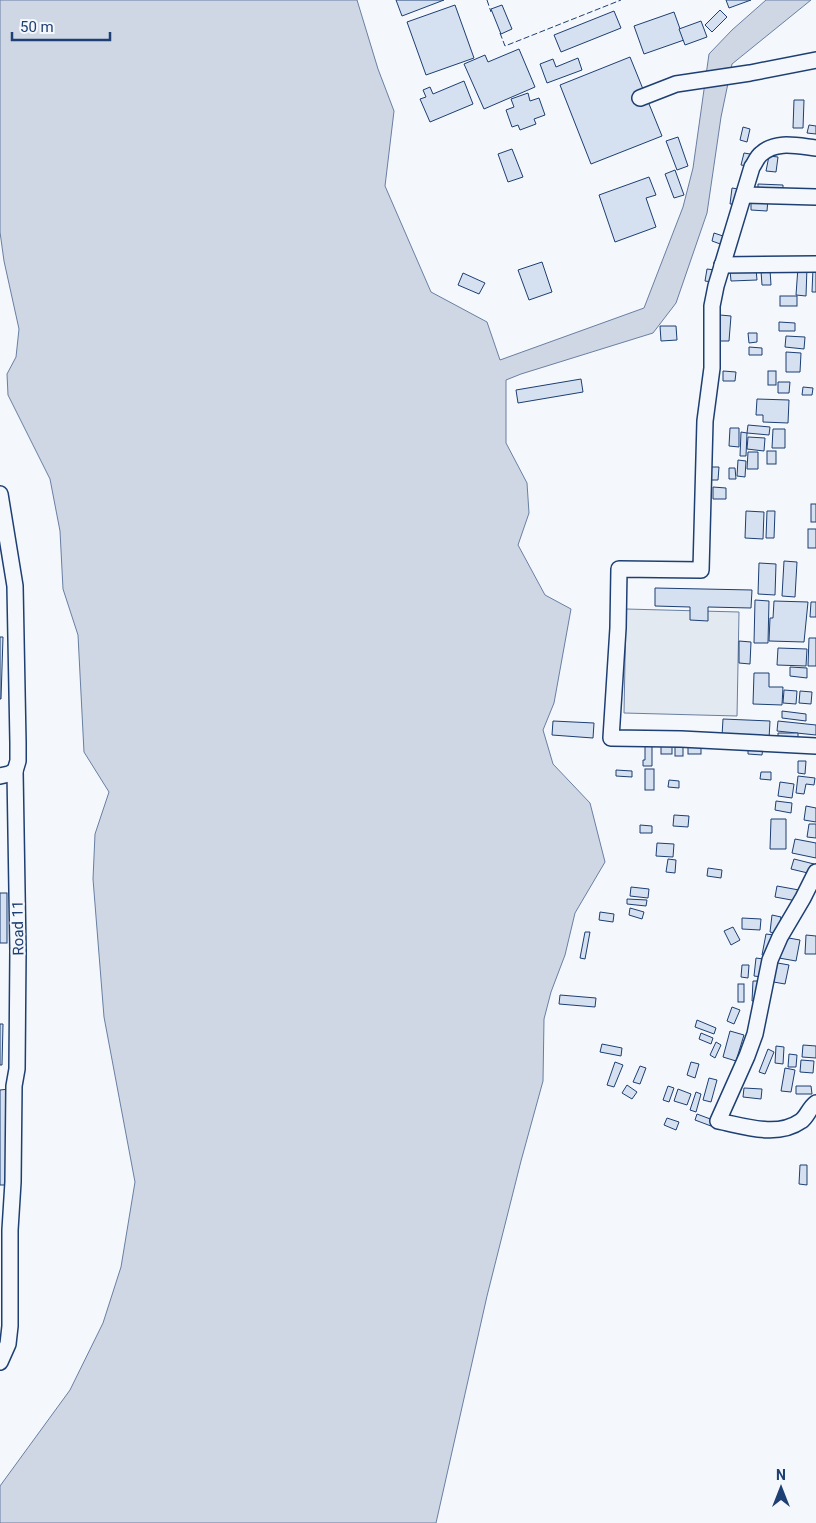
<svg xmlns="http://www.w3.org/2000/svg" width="816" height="1523" font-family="Roboto,sans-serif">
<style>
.green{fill:#e3e9f0;stroke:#687fa3}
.water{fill:#cfd7e4;stroke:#687fa3}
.building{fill:#d5e0f0;stroke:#1d3f73}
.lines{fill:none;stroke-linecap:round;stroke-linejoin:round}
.minor-casing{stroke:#1d3f73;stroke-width:18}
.minor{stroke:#f4f7fb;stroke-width:15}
.fence{stroke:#1d3f73;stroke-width:1;stroke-dasharray:6 2.5;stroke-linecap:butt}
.labels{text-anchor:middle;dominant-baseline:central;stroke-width:4;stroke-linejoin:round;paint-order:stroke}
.street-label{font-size:15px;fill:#1d3f73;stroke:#f4f7fb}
</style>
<rect width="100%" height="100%" fill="#f4f7fb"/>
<polygon class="green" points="626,609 739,612 737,716 624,713"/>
<polygon class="water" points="0,0 357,0 378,69 394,111 385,186 431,292 487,322 500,360 644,308 683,207 693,168 709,54 732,30 766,0 811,0 732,64 721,117 707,213 676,303 653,333 521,374 506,380 506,443 527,483 529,513 518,545 545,595 571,609 554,703 543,730 553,764 590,803 605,862 575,913 565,955 551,992 544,1019 543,1081 521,1161 487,1296 436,1523 0,1523 0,1486 70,1390 103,1323 121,1267 135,1182 104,1017 93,879 95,834 109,792 84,752 78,635 63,589 60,531 50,479 8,395 7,374 16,357 19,329 4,261 0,232"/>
<g class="building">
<polygon points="396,0 444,0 402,16"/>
<polygon points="726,0 751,0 729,8"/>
<polygon points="455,5 474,58 426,75 407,22"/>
<polygon points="502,5 512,29 501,34 491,9"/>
<polygon points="720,10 727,17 712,32 705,25"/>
<polygon points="614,11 621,28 561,52 554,35"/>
<polygon points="674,12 684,40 644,54 634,26"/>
<polygon points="701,21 707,37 685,45 679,29"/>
<polygon points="519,49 535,87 484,109 464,64 485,55 488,62"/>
<polygon points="630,57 662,136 591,164 560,85"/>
<polygon points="578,58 582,70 547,83 540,64 553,59 556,67"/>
<polygon points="464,81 473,104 430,122 420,99 426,97 423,90 430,87 433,94"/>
<polygon points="528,93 530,101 539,98 545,115 534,119 536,124 520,130 518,125 512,127 506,110 514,107 511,99"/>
<polygon points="794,100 804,100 803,128 793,128"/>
<polygon points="809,125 816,126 816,134 807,133"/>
<polygon points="743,127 750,129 747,142 740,140"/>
<polygon points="678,137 688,166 677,170 666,141"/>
<polygon points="512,149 523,177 508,182 498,154"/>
<polygon points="744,153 750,154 747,166 741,165"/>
<polygon points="769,156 778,157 776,172 766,171"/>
<polygon points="675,170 684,195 674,198 665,174"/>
<polygon points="649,177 656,195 646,198 656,227 615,242 599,195"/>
<polygon points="758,184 783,185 783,192 758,192"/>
<polygon points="732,188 738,189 736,204 730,204"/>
<polygon points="751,198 768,199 767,211 751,210"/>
<polygon points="714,233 726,237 723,245 712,241"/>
<polygon points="542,262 552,292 529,300 518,270"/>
<polygon points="798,267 807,267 806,296 796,295"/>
<polygon points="813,268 816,268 816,292 812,292"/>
<polygon points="707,269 715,270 712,282 705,281"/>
<polygon points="756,269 757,280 731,281 730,270"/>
<polygon points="770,270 771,285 762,285 761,271"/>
<polygon points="463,273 485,283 479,294 458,285"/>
<rect x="780" y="296" width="17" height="10"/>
<polygon points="720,315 731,316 729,341 718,341"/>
<polygon points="779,322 795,323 795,331 779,331"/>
<polygon points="660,326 676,326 677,340 661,341"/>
<polygon points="748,333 757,333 757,342 749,343"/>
<polygon points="786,336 805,337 804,349 785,347"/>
<polygon points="749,347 762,348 762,355 749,355"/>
<polygon points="786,352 801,353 800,372 786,372"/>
<polygon points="723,371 736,372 735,381 723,381"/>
<rect x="768" y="371" width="8" height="14"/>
<polygon points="581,379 583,392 518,403 516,390"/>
<polygon points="778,382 790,382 789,393 778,393"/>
<polygon points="803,387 813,388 812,395 802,395"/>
<polygon points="757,399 789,400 788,423 763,422 763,415 756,415"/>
<polygon points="748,425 770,427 769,435 747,433"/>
<polygon points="730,428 739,428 739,447 729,446"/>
<polygon points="773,429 785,429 785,448 772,448"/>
<polygon points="741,432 747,433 746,456 740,456"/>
<polygon points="748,437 765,438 764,451 747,449"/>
<rect x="767" y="451" width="9" height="13"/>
<polygon points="748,452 758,452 758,469 747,469"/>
<polygon points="738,460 746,461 745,477 737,476"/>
<polygon points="708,467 719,467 718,480 707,480"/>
<polygon points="729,468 735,468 736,479 729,479"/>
<polygon points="713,487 726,488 726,499 713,499"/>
<rect x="811" y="504" width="5" height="18"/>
<polygon points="746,511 764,512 763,539 745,538"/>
<polygon points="767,511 775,511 774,538 766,538"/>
<rect x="808" y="529" width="8" height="19"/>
<polygon points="784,561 797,562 795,597 782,596"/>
<polygon points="759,563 776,564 775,595 758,594"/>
<polygon points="655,588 752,590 751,608 708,607 708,621 690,620 690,607 655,606"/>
<polygon points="755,600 769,601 768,643 754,643"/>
<polygon points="774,601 808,602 804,642 769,641 770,618 773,618"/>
<polygon points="811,602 816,602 816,617 810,617"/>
<polygon points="0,637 3,637 1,699 0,699"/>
<polygon points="809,638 816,638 816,666 808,666"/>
<polygon points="739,641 751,642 750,664 739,663"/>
<polygon points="778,648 807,649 806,666 777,665"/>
<polygon points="790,667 807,668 807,678 790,676"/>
<polygon points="754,673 769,673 769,687 783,687 782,705 753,704"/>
<polygon points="784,690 797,691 796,704 783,703"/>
<polygon points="800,691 812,692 811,704 799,703"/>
<polygon points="782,711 806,714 806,721 782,718"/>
<polygon points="723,719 770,721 769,739 722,736"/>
<polygon points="553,721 594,723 593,738 552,735"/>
<polygon points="778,721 816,725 816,735 777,731"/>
<polygon points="778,733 798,733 798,744 778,743"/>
<polygon points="645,745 652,745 652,766 643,766 643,760 645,760"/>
<rect x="661" y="745" width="11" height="9"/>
<rect x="688" y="746" width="13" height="8"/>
<rect x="675" y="747" width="8" height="9"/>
<polygon points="748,747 763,747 762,755 748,754"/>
<polygon points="798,761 806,761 805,774 798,773"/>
<rect x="645" y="769" width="9" height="21"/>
<polygon points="616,770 632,771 632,777 616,776"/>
<polygon points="761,772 771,772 771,780 760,779"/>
<polygon points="798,776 815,778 814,785 806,784 804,794 796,793"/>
<polygon points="669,780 679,781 679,788 668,787"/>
<polygon points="780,782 794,784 792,798 778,796"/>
<polygon points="776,801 792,803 791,813 775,810"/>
<polygon points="806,806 816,808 816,822 804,820"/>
<polygon points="674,815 689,816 688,827 673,826"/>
<polygon points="771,819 786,819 786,849 770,849"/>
<polygon points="809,824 816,824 816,838 807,837"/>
<polygon points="640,825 652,826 652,833 640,833"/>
<polygon points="795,839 816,843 816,858 792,853"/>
<polygon points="657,843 674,844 673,857 656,856"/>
<polygon points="668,859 676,860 675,873 666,872"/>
<polygon points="794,859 814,864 812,874 791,869"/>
<polygon points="708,868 722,870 721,878 707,876"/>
<polygon points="777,886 799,890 797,901 775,897"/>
<polygon points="631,887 649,889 648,898 630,896"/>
<rect x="0" y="893" width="7" height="50"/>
<polygon points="627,899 647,900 646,906 627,904"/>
<polygon points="630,908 644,912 642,919 629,915"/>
<polygon points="600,912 614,914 613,922 599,920"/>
<polygon points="772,915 781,917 778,934 770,932"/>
<polygon points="742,918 761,919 760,930 742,929"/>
<polygon points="733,927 740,940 731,945 724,931"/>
<polygon points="585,932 590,932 585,959 580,958"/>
<polygon points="766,934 774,935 770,957 762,955"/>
<polygon points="806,935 816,936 816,954 805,954"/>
<polygon points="783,937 800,940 796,961 779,958"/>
<polygon points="756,958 763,959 762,977 754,976"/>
<polygon points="772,962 789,965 785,984 768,981"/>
<polygon points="742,965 749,965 748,978 741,977"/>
<polygon points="753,981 760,981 759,1001 752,1001"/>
<rect x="738" y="984" width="6" height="18"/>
<polygon points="560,995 596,998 595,1007 559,1004"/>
<polygon points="732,1007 740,1010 734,1024 727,1021"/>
<polygon points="697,1020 716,1028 714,1034 695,1027"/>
<polygon points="0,1024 3,1024 2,1065 0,1065"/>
<polygon points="730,1031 744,1035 736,1061 723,1057"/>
<polygon points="701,1033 713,1038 711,1044 699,1039"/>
<polygon points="716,1042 721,1045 715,1058 710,1055"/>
<polygon points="602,1044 622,1048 621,1056 600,1052"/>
<polygon points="803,1045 816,1046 816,1058 802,1057"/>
<polygon points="776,1046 784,1047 783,1064 775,1063"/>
<polygon points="768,1049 774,1052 765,1074 759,1072"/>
<polygon points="789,1054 797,1055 796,1067 788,1067"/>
<polygon points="801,1060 814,1061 813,1073 800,1072"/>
<polygon points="615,1062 623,1065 614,1087 607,1085"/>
<polygon points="691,1062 699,1064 695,1078 687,1075"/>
<polygon points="640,1066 646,1068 640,1084 633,1082"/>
<polygon points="785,1068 795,1070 791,1092 781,1091"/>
<polygon points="709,1078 717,1080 711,1102 703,1100"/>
<polygon points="627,1085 637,1092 632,1099 622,1093"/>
<polygon points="668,1086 674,1088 669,1102 663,1100"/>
<polygon points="796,1086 811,1086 812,1094 796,1094"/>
<polygon points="744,1088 762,1089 761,1099 743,1097"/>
<polygon points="9,1089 10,1185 0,1185 0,1090"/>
<polygon points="678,1089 691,1094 687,1105 674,1101"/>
<polygon points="696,1092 701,1094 696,1112 690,1110"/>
<polygon points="697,1114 713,1120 711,1126 695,1120"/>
<polygon points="667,1118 679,1122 676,1130 664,1125"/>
<polygon points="800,1165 807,1165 807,1185 799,1184"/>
</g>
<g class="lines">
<g class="minor-casing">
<g id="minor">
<polyline points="640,98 676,84 750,73 816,60"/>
<path d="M816,148c-18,-2 -40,-8 -55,6 -4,3 -6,9 -9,13l-36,119 -4,20v62l-7,53 -4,149 -82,-1 -1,59 -7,110 70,1 135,7"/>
<polyline points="744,195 816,197"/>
<polyline points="722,265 816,264"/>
<polyline points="0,494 15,586 18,743 18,761 15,771 18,951 17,1069 14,1086 13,1182 10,1230 10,1326 8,1344 0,1362"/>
<polyline points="0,776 9,774 15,771"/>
<path d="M816,872l-13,26 -23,39 -10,23 -15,74 -8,22 -29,65c26,5 59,17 83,0 6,-4 8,-13 15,-18"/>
</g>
</g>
<use href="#minor" class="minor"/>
<g class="fence">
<polyline points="487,0 491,12"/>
<polyline points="500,33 505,46 621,0"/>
</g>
</g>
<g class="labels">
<g class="street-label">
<text transform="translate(18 928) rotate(-91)">Road 11</text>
</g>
</g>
<g transform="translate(781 1488)" stroke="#f4f7fb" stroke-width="4" paint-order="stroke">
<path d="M0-4L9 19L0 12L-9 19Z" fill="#1d3f73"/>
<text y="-8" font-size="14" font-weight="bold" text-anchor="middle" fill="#1d3f73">N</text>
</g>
<path d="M12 32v8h98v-8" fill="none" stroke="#1d3f73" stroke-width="2.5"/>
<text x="20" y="32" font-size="15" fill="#1d3f73" stroke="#f4f7fb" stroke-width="4" paint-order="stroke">50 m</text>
</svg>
